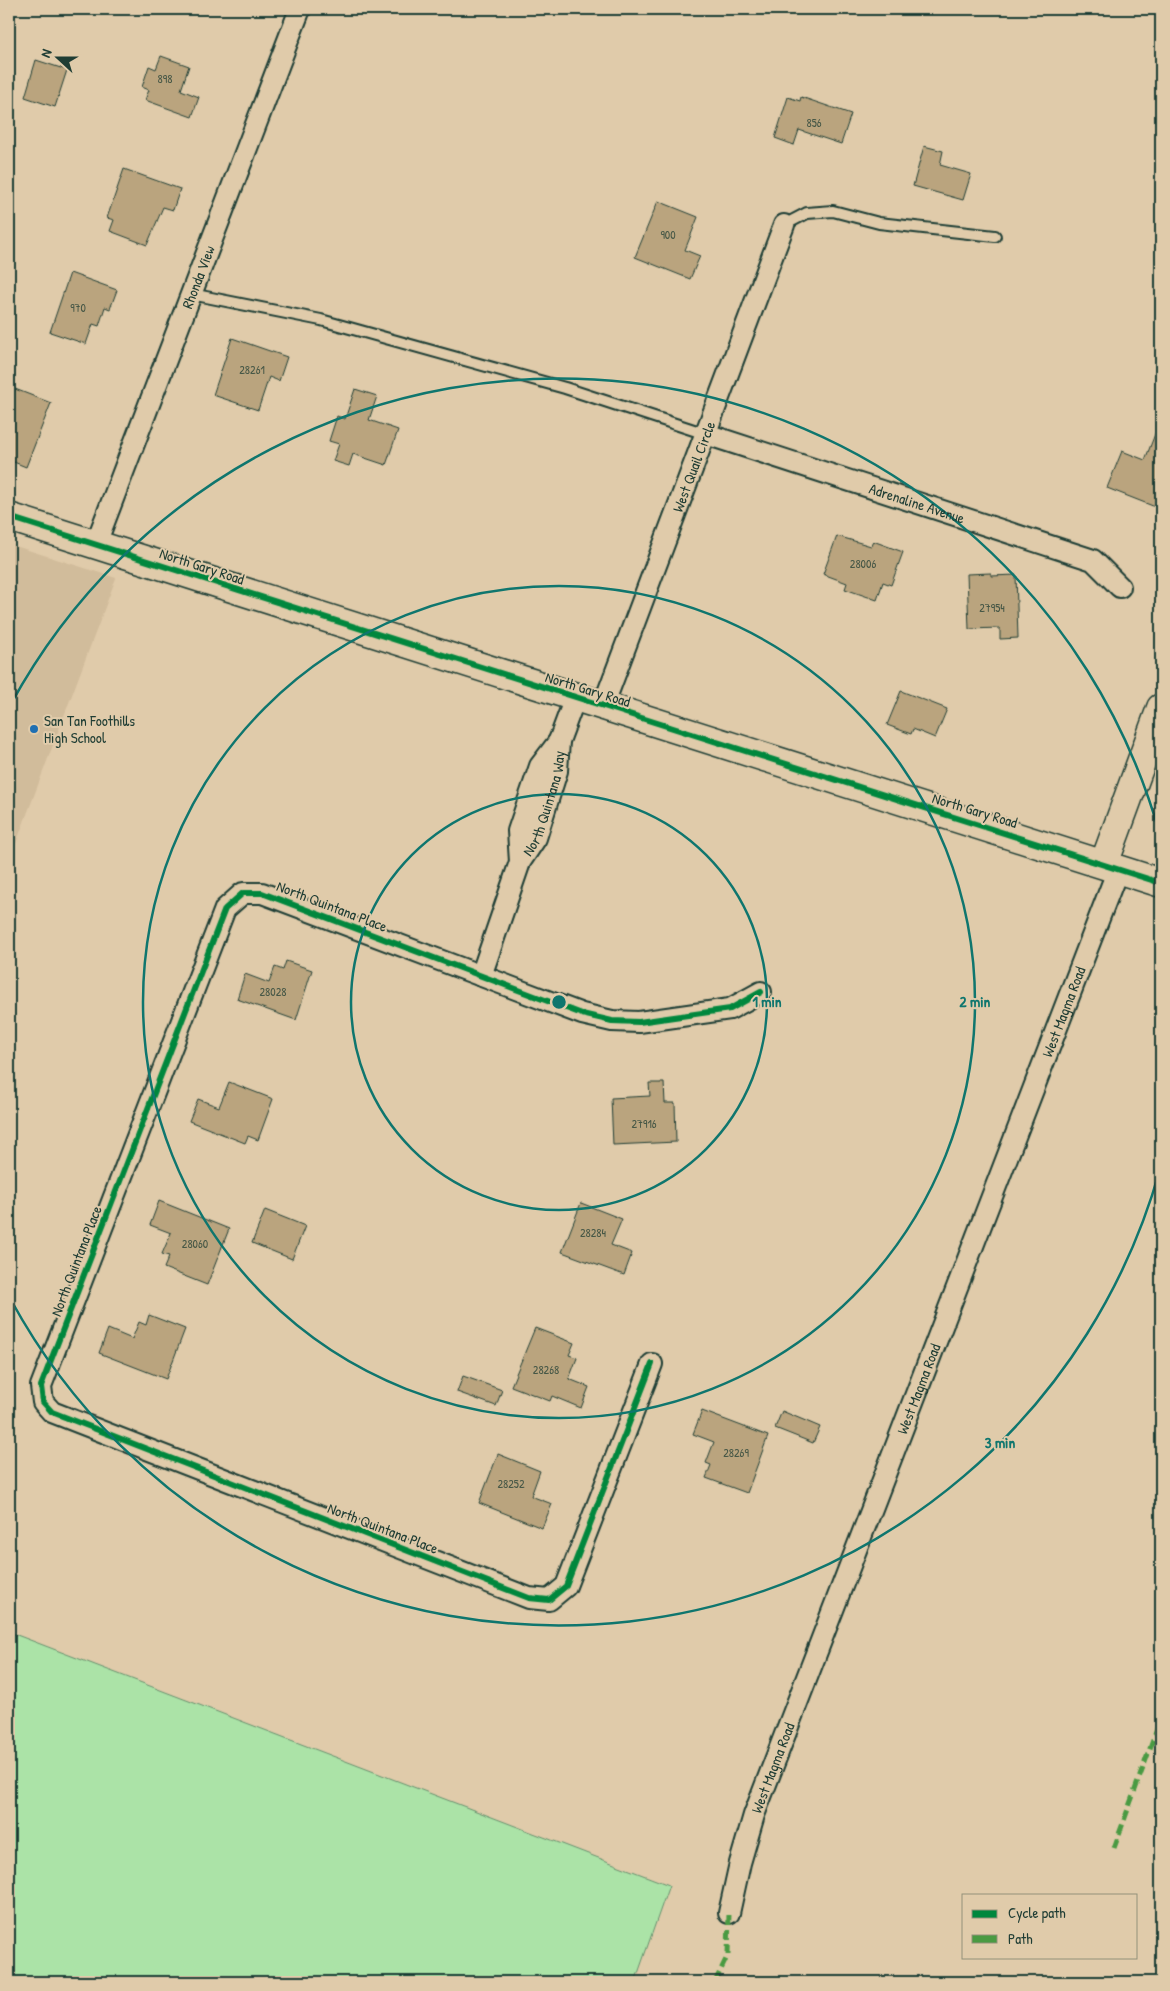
<svg xmlns="http://www.w3.org/2000/svg" width="1170" height="1991" font-family="'Patrick Hand',sans-serif">
<style>
.built{fill:#d1bc9b}
.grass{fill:#abe3a7;stroke:#65906e}
.building{fill:#baa47e;stroke:#1f3d34}
.lines{fill:none;stroke-linecap:round;stroke-linejoin:round}
.lane-casing{stroke:#1f3d34;stroke-width:14}
.street-casing{stroke:#1f3d34;stroke-width:24}
.secondary-casing{stroke:#1f3d34;stroke-width:31}
.lane{stroke:#e0cbaa;stroke-width:10}
.street{stroke:#e0cbaa;stroke-width:20}
.secondary{stroke:#e0cbaa;stroke-width:28}
.quiet{stroke:#4a9a42;stroke-width:5;stroke-dasharray:10 5;stroke-linecap:butt}
.cycleway-casing{stroke:#e0cbaa;stroke-width:9}
.cycleway{stroke:#00873e;stroke-width:6}
.ring{fill:none;stroke:#0f766e;stroke-width:2.5}
.poi-dot{fill:#1f6fb2;stroke:#e0cbaa;stroke-width:2}
.labels{text-anchor:middle;dominant-baseline:central;stroke-width:4;stroke-linejoin:round;paint-order:stroke}
.number-label{font-size:12px;fill:#465746}
.street-label{font-size:15px;fill:#1f3d34;stroke:#e0cbaa}
.poi-label{font-size:15px;fill:#1f3d34;stroke:#e0cbaa;text-anchor:start}
.centre{fill:#0f766e;stroke:#e0cbaa;stroke-width:2.5}
.ring-label{font-size:15px;text-anchor:middle;font-weight:bold;fill:#0f766e;stroke:#e0cbaa;stroke-width:4;stroke-linejoin:round;paint-order:stroke}
</style>
<rect width="100%" height="100%" fill="#e0cbaa"/>
<filter id="ink" filterUnits="userSpaceOnUse"><feTurbulence type="fractalNoise" baseFrequency=".02" numOctaves="2"/><feDisplacementMap in="SourceGraphic" scale="10" xChannelSelector="R" yChannelSelector="G"/><feConvolveMatrix kernelMatrix="1 2 1 2 8 2 1 2 1" color-interpolation-filters="sRGB"/></filter>
<g filter="url(#ink)">
<polygon class="built" points="9,544 116,578 9,862"/>
<polygon class="grass" points="9,1632 669,1885 635,1982 9,1982"/>
<g class="building">
<polygon points="161,56 189,66 181,90 199,97 192,117 145,100 149,90 142,87 149,66 156,69"/>
<polygon points="36,60 67,70 55,107 25,97"/>
<polygon points="788,97 800,101 801,97 851,114 841,144 799,130 794,145 775,138"/>
<polygon points="924,146 943,151 940,165 971,174 963,200 913,186"/>
<polygon points="124,169 180,189 173,210 163,207 147,245 110,231 114,220 107,218"/>
<polygon points="658,201 698,217 685,250 700,256 690,279 635,257"/>
<polygon points="70,273 117,290 110,309 105,307 99,326 93,324 86,344 50,332"/>
<polygon points="232,338 287,357 279,381 269,377 258,410 213,395"/>
<polygon points="15,389 51,403 26,467 9,460 9,406"/>
<polygon points="355,389 377,396 369,420 398,430 386,465 353,454 349,466 333,461 339,444 329,441 337,416 345,419"/>
<polygon points="1160,421 1161,500 1158,508 1107,488 1122,451 1145,460"/>
<polygon points="837,536 871,546 873,541 903,552 891,585 883,582 877,600 845,589 847,583 823,574"/>
<polygon points="991,573 991,576 1016,575 1018,638 1000,639 1000,628 969,629 967,574"/>
<polygon points="901,691 947,709 935,738 913,729 911,734 887,725"/>
<polygon points="286,961 312,970 296,1020 237,999 245,974 269,983 275,967 283,970"/>
<polygon points="229,1082 273,1099 258,1140 248,1136 245,1143 189,1121 198,1099 219,1107"/>
<polygon points="649,1083 664,1083 665,1103 675,1103 676,1142 613,1145 611,1098 650,1096"/>
<polygon points="159,1201 229,1229 207,1285 164,1268 169,1256 162,1254 171,1233 150,1225"/>
<polygon points="581,1203 622,1219 611,1245 632,1253 624,1275 562,1252"/>
<polygon points="265,1210 305,1226 292,1259 252,1243"/>
<polygon points="149,1315 185,1329 166,1379 99,1353 108,1329 132,1339 139,1322 146,1325"/>
<polygon points="535,1328 574,1343 569,1355 577,1358 569,1379 589,1387 581,1408 552,1396 550,1401 511,1386"/>
<polygon points="463,1376 502,1390 496,1406 457,1392"/>
<polygon points="702,1411 768,1436 747,1493 706,1478 711,1465 706,1463 714,1442 693,1434"/>
<polygon points="782,1411 820,1427 813,1443 775,1428"/>
<polygon points="498,1454 540,1471 531,1496 552,1504 542,1528 479,1503"/>
</g>
<g class="lines">
<g class="lane-casing">
<g id="lane">
<polyline points="784,225 807,213 833,211 879,223 995,236"/>
<polyline points="191,294 321,320 565,388 706,434"/>
</g>
</g>
<g class="street-casing">
<g id="street">
<path id="s1" d="M706,434l387,126 27,27"/>
<path id="s2" d="M95,546l205,-537"/>
<path id="s3" d="M603,706l181,-481"/>
<polyline points="520,862 518,831 540,766 559,741"/>
<path id="s4" d="M481,976l39,-114 16,-24 21,-67 2,-30 16,-43"/>
<polyline points="652,1364 566,1586 549,1600 529,1598 52,1412 43,1402 41,1386 225,909 243,893 262,893 582,1014 612,1021 639,1022 730,1009 761,992"/>
<path id="s5" d="M729,1913l11,-50 14,-48 364,-946"/>
</g>
</g>
<g class="secondary-casing">
<g id="secondary">
<polyline points="9,517 1161,883"/>
<polyline points="1104,864 1161,708"/>
</g>
</g>
<use href="#lane" class="lane"/>
<use href="#street" class="street"/>
<use href="#secondary" class="secondary"/>
<g class="quiet">
<polyline points="1114,1848 1161,1718"/>
<polyline points="715,1982 728,1955 729,1913"/>
</g>
<g class="cycleway-casing">
<g id="cycleway">
<polyline points="9,517 1161,883"/>
<polyline points="652,1364 566,1586 549,1600 529,1598 52,1412 43,1402 41,1386 225,909 243,893 262,893 582,1014 612,1021 639,1022 730,1009 761,992"/>
</g>
</g>
<use href="#cycleway" class="cycleway"/>
</g>
</g>
<g class="ring">
<circle cx="559" cy="1002" r="208"/>
<circle cx="559" cy="1002" r="416"/>
<path d="M1160 1169A624 624 0 0 1 11 1300M11 704A624 624 0 0 1 1160 835"/>
</g>
<circle class="poi-dot" cx="34" cy="729" r="5"/>
<g class="labels">
<g class="number-label">
<text x="165" y="78">898</text>
<text x="814" y="122">856</text>
<text x="668" y="234">900</text>
<text x="78" y="307">970</text>
<text x="252" y="369">28261</text>
<text x="863" y="563">28006</text>
<text x="992" y="607">27954</text>
<text x="273" y="991">28028</text>
<text x="644" y="1123">27916</text>
<text x="593" y="1232">28284</text>
<text x="195" y="1243">28060</text>
<text x="546" y="1369">28268</text>
<text x="736" y="1452">28269</text>
<text x="511" y="1483">28252</text>
</g>
<g class="street-label">
<text stroke="none"><textPath href="#s2" startOffset="288">Rhonda View</textPath></text>
<text stroke="none"><textPath href="#s3" startOffset="256">West Quail Circle</textPath></text>
<text stroke="none"><textPath href="#s1" startOffset="222">Adrenaline Avenue</textPath></text>
<text transform="translate(202 566) rotate(18)">North Gary Road</text>
<text transform="translate(588 689) rotate(17)">North Gary Road</text>
<text stroke="none"><textPath href="#s4" startOffset="185">North Quintana Way</textPath></text>
<text transform="translate(975 810) rotate(17)">North Gary Road</text>
<text transform="translate(332 906) rotate(21)">North Quintana Place</text>
<text stroke="none"><textPath href="#s5" startOffset="962">West Magma Road</textPath></text>
<text transform="translate(76 1261) rotate(-69)">North Quintana Place</text>
<text stroke="none"><textPath href="#s5" startOffset="558">West Magma Road</textPath></text>
<text transform="translate(383 1528) rotate(21)">North Quintana Place</text>
<text stroke="none"><textPath href="#s5" startOffset="152">West Magma Road</textPath></text>
</g>
<g class="poi-label">
<text x="44" y="720">San Tan Foothills<tspan x="44" dy="17">High School</tspan></text>
</g>
</g>
<circle cx="559" cy="1002" r="8" class="centre"/>
<g class="ring-label">
<text x="767" y="1007">1 min</text>
<text x="975" y="1007">2 min</text>
<text x="1000" y="1448">3 min</text>
</g>
<rect width="1170" height="1991" fill="none" stroke="#e0cbaa" stroke-width="30"/>
<rect x="15" y="15" width="1140" height="1961" fill="none" stroke="#1f3d34" stroke-width="2" filter="url(#ink)"/>
<rect x="962" y="1894" width="175" height="65" fill="#e0cbaa" stroke="#93927b"/>
<rect x="972" y="1910" width="25" height="8" fill="#00873e" stroke="#93927b"/>
<text x="1008" y="1918" font-size="15" fill="#1f3d34">Cycle path</text>
<rect x="972" y="1935" width="25" height="8" fill="#4a9a42" stroke="#93927b"/>
<text x="1008" y="1944" font-size="15" fill="#1f3d34">Path</text>
<g transform="translate(58 58) rotate(291)" stroke="#e0cbaa" stroke-width="4" paint-order="stroke">
<path d="M0-4L9 19L0 12L-9 19Z" fill="#1f3d34"/>
<text y="-8" font-size="14" font-weight="bold" text-anchor="middle" fill="#1f3d34">N</text>
</g>
</svg>
